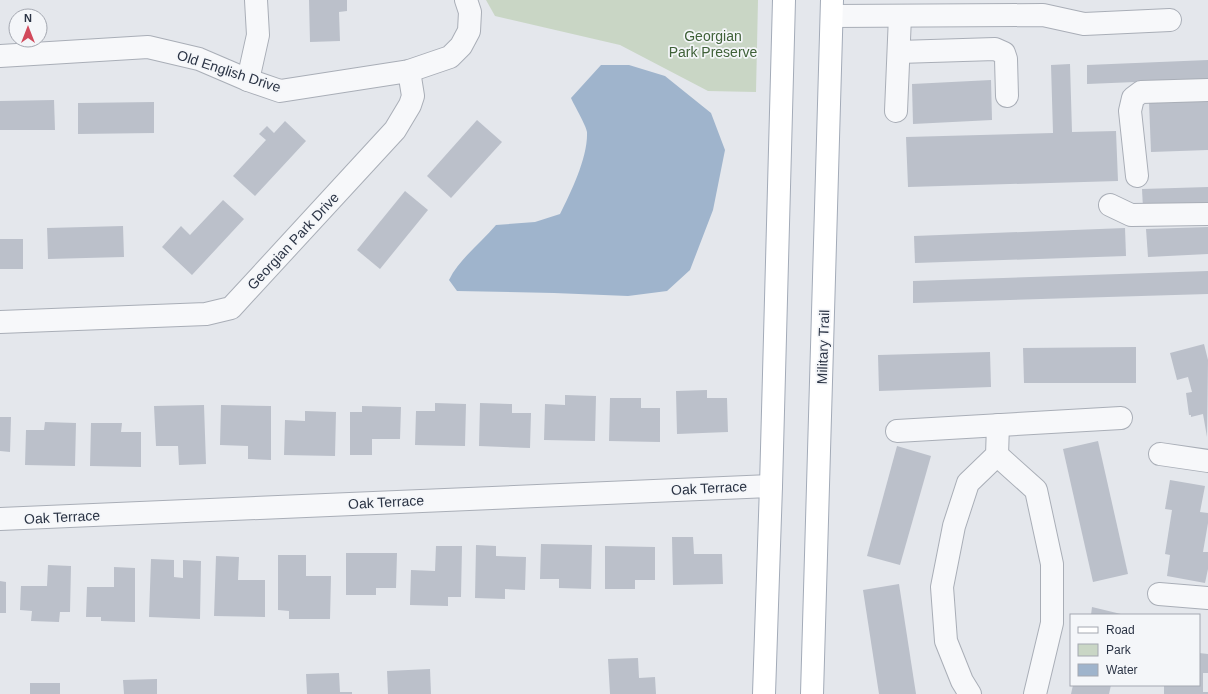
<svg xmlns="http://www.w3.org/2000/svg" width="1208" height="694" font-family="Helvetica,sans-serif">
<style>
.green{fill:#c9d6c5}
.water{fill:#9fb4cc}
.building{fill:#bbc0ca}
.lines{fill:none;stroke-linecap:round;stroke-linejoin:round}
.minor-casing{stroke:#a9aeb7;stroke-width:24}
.major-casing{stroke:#a3abb8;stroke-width:24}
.minor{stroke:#f7f8fa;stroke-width:22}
.major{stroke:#fff;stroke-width:22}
.labels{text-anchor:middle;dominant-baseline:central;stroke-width:3.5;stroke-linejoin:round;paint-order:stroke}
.park-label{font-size:14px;fill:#3f6138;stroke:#f4f6f9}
.street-label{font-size:14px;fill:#2b3445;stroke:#f4f6f9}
</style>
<rect width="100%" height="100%" fill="#e4e7ec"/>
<polygon class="green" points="486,0 758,0 756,92 708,91 620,45 495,16"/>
<path class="water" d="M601,65h28l36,11 46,37 14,37 -12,60 -23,60 -23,21 -39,5 -74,-3 -97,-2 -8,-11c10,-21 32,-37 47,-55l39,-3 25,-8c11,-22 28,-57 27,-82 -1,-7 -13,-27 -16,-34z"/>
<g class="building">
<polygon points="309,0 347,0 347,11 339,12 340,41 310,42"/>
<polygon points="1208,60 1208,79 1087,84 1087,65"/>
<polygon points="1070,64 1072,132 1116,131 1118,181 908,187 906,137 1053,133 1051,65"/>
<polygon points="991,80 992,120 913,124 912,84"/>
<polygon points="54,100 55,130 0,130 0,101"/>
<polygon points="1208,100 1208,150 1151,152 1149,102"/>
<polygon points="154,102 154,133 78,134 78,103"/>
<polygon points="477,120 502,142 451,198 427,176"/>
<polygon points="285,121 306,141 255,196 233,176 266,140 259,134 267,126 274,133"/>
<polygon points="1208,187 1208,206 1143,208 1142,189"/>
<polygon points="405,191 428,210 380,269 357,250"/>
<polygon points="223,200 244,219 192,275 162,247 181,226 190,235"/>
<polygon points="123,226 124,257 48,259 47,228"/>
<polygon points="1208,227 1208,254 1148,257 1146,229"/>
<polygon points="1125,228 1126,256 915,263 914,236"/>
<rect x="0" y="239" width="23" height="30"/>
<polygon points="1208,271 1208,294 913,303 913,281"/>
<polygon points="1204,344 1208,360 1207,437 1203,414 1191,417 1191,415 1189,415 1186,393 1192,392 1188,377 1177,380 1170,353"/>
<polygon points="1136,347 1136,383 1024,383 1023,348"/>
<polygon points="990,352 991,387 879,391 878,355"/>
<polygon points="707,390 707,398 727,398 728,432 677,434 676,391"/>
<polygon points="565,395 596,396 595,441 544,440 545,404 565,405"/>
<polygon points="610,398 641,398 641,408 660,408 660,442 609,441"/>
<polygon points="435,403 466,404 465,446 415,445 416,411 435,411"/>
<polygon points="480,403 512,404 512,413 531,413 530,448 479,446"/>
<polygon points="204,405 206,464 179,465 178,446 156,446 154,406"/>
<polygon points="221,405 271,406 271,460 248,459 248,446 220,445"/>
<polygon points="362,406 401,407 400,439 372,439 372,455 350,455 350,412 362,412"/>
<polygon points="305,411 336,412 335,456 284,455 285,420 305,421"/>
<polygon points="0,417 11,417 10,452 0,451"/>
<polygon points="45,422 76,423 75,466 25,465 26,430 44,430"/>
<polygon points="91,423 122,423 121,432 141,432 141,467 90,466"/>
<polygon points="1098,441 1128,574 1093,582 1063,449"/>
<polygon points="897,446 931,456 900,565 867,556"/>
<polygon points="1170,480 1205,486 1200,512 1208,513 1208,523 1203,552 1208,552 1208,569 1205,583 1167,576 1170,555 1165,554 1172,510 1165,509"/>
<polygon points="672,537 693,537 694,554 722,554 723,584 673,585"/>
<polygon points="541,544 592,545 591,589 559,588 559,579 540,579"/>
<polygon points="476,545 496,546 496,556 526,557 525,590 505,589 505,599 475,598"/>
<polygon points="436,546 462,546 461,597 448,597 448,606 410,605 411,570 435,571"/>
<polygon points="605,546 655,547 655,580 635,580 635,589 605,589"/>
<polygon points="346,553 397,553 396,588 376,588 376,595 346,595"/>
<polygon points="278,555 306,555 306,576 331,576 330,619 289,619 289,611 278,610"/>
<polygon points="216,556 239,557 238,580 265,580 265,617 214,616"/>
<polygon points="151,559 174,560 174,577 183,578 183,560 201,561 200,619 149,617"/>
<polygon points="48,565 71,566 70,612 60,612 59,622 31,621 32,611 20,610 21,586 47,586"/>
<polygon points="114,567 135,568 135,622 101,621 101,617 86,617 87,587 114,587"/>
<polygon points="0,581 6,582 6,613 0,613"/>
<polygon points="899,584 916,694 879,694 863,590"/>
<polygon points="1092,607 1121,614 1121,615 1091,615"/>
<polygon points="1199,653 1208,654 1208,673 1203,673 1203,692 1208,692 1208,694 1164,694 1164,685 1199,685"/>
<polygon points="638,658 639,678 655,677 656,694 610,694 608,659"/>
<polygon points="430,669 431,694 388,694 387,671"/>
<polygon points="339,673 340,692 352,692 352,694 307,694 306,674"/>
<polygon points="157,679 157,694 124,694 123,680"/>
<rect x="30" y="683" width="30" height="11"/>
<polygon points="1073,685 1111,685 1109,694 1071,694"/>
</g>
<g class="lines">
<g class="minor-casing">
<g id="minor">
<polyline points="832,16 1043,15 1084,24 1170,20"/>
<polyline points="899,52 995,49 1004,53 1006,59 1007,96"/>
<polyline points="0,56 148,47 199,59 248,80 280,91 409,71 450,57 461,46 469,31 470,12 466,0"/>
<polyline points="248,80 258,35 256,0"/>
<polyline points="896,111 900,16"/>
<polyline points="1137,176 1130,111 1133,98 1141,92 1208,90"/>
<polyline points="1110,205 1131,215 1208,214"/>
<polyline points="0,322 206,314 231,308 395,130 410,105 413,96 409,71"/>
<polyline points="897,431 1121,418"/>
<polyline points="1160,454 1208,461"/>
<polyline points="997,455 1036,490 1052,564 1052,623 1035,694"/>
<polyline points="0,519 771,486"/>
<polyline points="1159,594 1208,598"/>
<polyline points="970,694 962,681 946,641 942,587 954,526 968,483 997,455 998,425"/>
</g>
</g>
<g class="major-casing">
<g id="major">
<polyline points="764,694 771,486 784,0"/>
<polyline points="812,694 832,0"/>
</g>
</g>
<use href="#minor" class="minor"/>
<use href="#major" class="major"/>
</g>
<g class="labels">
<g class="park-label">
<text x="713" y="36">Georgian<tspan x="713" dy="16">Park Preserve</tspan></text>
</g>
<g class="street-label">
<text transform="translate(229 71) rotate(18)">Old English Drive</text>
<text transform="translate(293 241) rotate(-47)">Georgian Park Drive</text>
<text transform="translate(823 347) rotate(-88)">Military Trail</text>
<text transform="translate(709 488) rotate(-3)">Oak Terrace</text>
<text transform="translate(386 502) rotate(-3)">Oak Terrace</text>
<text transform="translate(62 517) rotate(-3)">Oak Terrace</text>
</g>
</g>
<rect x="1070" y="614" width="130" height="72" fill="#f4f6f9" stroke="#a4a8b1"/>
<rect x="1078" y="627" width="20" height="6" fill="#ffffff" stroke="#a4a8b1"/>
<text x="1106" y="634" font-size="12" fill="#2b3445">Road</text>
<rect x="1078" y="644" width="20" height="12" fill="#c9d6c5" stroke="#a4a8b1"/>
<text x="1106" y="654" font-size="12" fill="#2b3445">Park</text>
<rect x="1078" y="664" width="20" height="12" fill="#9fb4cc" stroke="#a4a8b1"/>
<text x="1106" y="674" font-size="12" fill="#2b3445">Water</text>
<g transform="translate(28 28)"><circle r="19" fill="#f4f6f9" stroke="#a4a8b1"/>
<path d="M0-3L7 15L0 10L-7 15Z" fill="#d1495b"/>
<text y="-6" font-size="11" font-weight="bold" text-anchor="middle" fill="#2b3445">N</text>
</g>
</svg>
